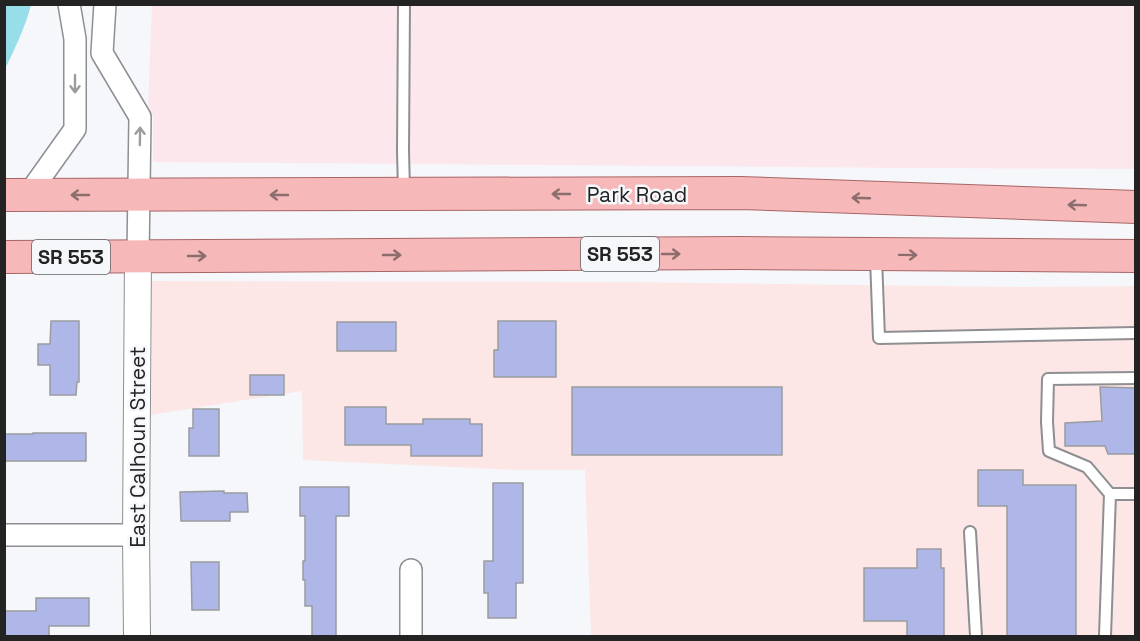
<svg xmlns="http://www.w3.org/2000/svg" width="1140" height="641" font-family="'Space Grotesk',sans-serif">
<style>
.commercial{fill:#fde7e6}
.industrial{fill:#fce7ed}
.water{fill:#98ddea}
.building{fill:#afb7e8;stroke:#9b9c9f;stroke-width:1.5}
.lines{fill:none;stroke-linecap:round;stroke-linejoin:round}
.service-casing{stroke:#8e8f92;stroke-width:14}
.minor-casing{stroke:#8e8f92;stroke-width:24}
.tertiary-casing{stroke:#8e8f92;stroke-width:28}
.primary-casing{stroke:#a86566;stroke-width:34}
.service{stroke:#fff;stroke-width:10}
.minor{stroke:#fff;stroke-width:21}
.tertiary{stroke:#fff;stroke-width:26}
.primary{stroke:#f6b8b8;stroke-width:32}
.oneway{stroke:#9c9c9c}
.oneway2{stroke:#8c6e6e}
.labels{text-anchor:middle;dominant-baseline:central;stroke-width:5;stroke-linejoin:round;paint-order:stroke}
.shield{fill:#f6f7fa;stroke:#626364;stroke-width:1.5}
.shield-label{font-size:20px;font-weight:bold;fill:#232324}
.street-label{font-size:21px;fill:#232324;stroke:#f6f7fa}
</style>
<rect width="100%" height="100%" fill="#f6f7fa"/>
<polygon class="commercial" points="152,281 625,282 1026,287 1135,286 1135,636 591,636 585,470 518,470 303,460 302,391 151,415"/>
<polygon class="industrial" points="152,5 1135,5 1135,169 915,168 153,162 153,117 148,105"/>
<path class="water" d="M5,4l26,1c-6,23 -16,43 -26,64z"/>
<g class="building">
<polygon points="51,321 79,321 79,382 77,382 76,395 50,395 50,365 38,365 38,344 50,344"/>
<polygon points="498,321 556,321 556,377 494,377 494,350 498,350"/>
<rect x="337" y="322" width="59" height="29"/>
<rect x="250" y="375" width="34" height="20"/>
<rect x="572" y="387" width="210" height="68"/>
<polygon points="1100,387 1136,388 1136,454 1108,454 1105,446 1065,446 1065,423 1102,421"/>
<polygon points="345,407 386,407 386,424 423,424 423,419 470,419 470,424 482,424 482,456 411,456 411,445 345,445"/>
<polygon points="193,409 219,409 219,456 189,456 189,428 193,428"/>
<polygon points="33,433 86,433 86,461 4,461 4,434 33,434"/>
<polygon points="978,470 1023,470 1023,485 1076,485 1076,636 1007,636 1007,506 978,506"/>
<polygon points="493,483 523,483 523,583 516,583 516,618 488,618 488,593 484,593 484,561 493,561"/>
<polygon points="300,487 349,487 349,516 336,516 336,636 312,636 312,606 305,606 305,580 303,580 303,561 305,561 305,516 300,516"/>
<polygon points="224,491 224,493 247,493 248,512 230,512 230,521 181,521 180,492"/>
<polygon points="917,549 941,549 941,568 944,568 944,636 907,636 907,621 864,621 864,568 917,568"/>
<polygon points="191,562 219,562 219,610 192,610"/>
<polygon points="36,598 89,598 89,626 49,626 49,636 4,636 4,611 36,611"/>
</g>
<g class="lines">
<g class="service-casing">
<g id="service">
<polyline points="404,4 403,151 404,190"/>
<polyline points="876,258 879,338 1136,333"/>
<polyline points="1110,494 1087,467 1049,451 1047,422 1048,379 1136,378"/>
<polyline points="970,532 976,636"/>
<polyline points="1105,636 1110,494 1136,494"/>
</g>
</g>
<g class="minor-casing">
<g id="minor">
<polyline points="105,4 102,53 140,117 138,257"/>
<polyline points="28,195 75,129 75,39 69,4"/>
<polyline points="4,535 136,535"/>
<polyline points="411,570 411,636"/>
</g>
</g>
<g class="tertiary-casing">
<polyline id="tertiary" points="137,636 136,535 138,257"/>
</g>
<g class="primary-casing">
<g id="primary">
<polyline points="4,195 740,193 1136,207"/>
<polyline points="4,257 740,253 1136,256"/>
</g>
</g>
<use href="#service" class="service"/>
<use href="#minor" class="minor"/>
<use href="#tertiary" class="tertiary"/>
<use href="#primary" class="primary"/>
</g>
<defs><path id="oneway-shaft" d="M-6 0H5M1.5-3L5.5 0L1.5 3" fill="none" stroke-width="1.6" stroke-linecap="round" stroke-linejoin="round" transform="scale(1.5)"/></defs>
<g class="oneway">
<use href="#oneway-shaft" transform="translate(75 84) rotate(90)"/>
<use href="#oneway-shaft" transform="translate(140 136) rotate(-89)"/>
</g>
<g class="oneway2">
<use href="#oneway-shaft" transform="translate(561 194) rotate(180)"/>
<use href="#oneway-shaft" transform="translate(80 195) rotate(180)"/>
<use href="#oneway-shaft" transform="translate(279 195) rotate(180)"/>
<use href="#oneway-shaft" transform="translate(861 198) rotate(-178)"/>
<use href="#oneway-shaft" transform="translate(1077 205) rotate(-178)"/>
<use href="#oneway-shaft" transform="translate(671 254)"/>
<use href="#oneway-shaft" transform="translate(392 255)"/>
<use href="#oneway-shaft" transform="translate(908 255) rotate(1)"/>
<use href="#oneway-shaft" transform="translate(197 256)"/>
</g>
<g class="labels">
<g class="shield">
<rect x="581" y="237" width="78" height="34" rx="4.5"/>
<rect x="32" y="240" width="78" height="34" rx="4.5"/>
</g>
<g class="shield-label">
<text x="620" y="254">SR 553</text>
<text x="71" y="257">SR 553</text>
</g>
<g class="street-label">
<text x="637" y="194">Park Road</text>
<text transform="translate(137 447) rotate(-90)">East Calhoun Street</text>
</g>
</g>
<rect width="1140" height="641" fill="none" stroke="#232324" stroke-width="12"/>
</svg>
